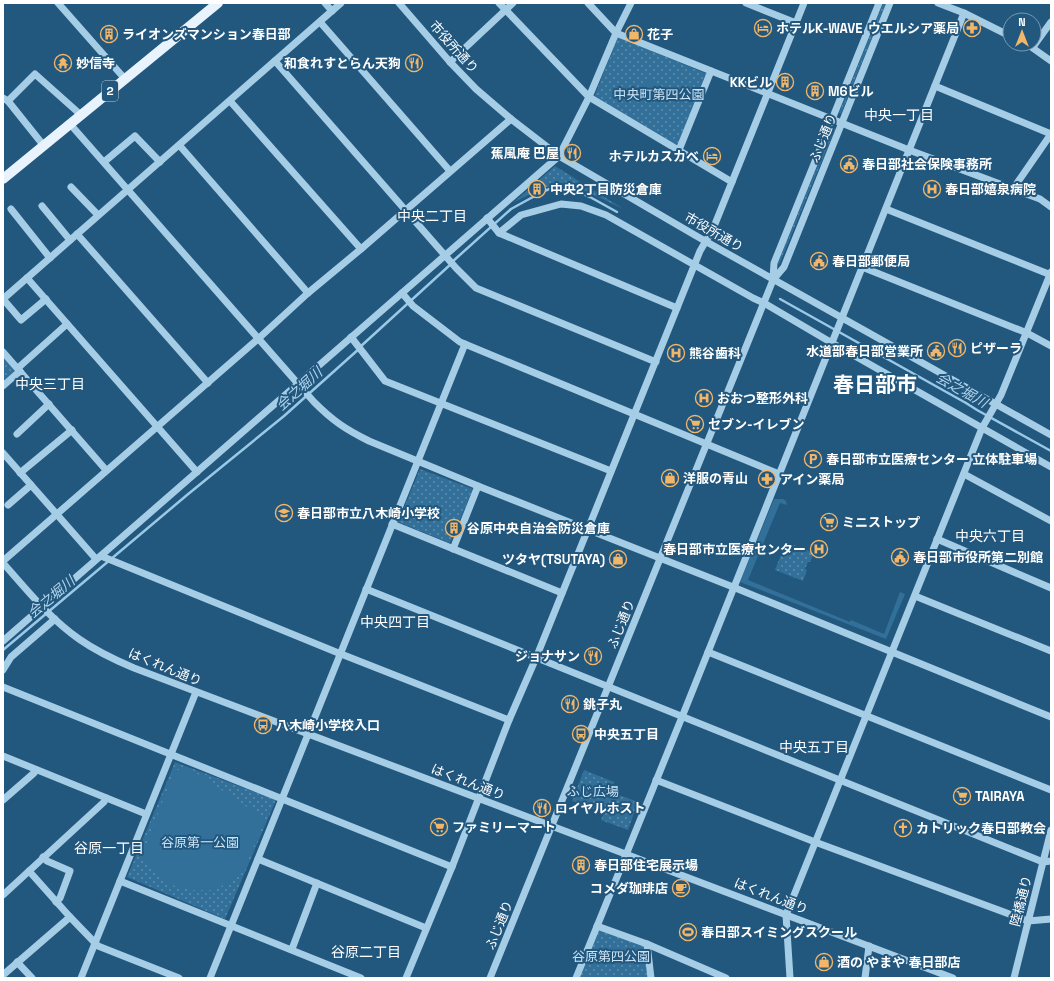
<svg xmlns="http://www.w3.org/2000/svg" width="1054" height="981" font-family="'Space Grotesk','Noto Sans JP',sans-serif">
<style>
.grass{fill:url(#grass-dots)}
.garden{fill:#327099}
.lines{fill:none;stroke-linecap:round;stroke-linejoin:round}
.stream{stroke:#9ac9e7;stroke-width:2.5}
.minor{stroke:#a6cde6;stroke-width:7}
.major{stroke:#e8f3fd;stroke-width:10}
.labels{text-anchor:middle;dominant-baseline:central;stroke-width:4;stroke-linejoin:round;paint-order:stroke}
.shield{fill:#22577e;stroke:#bdcdd8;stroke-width:1}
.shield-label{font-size:12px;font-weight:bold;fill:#fff}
.poi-label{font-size:13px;font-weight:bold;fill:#fff;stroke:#22577e;text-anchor:start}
.street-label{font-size:13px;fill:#fff;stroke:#22577e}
.park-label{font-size:13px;fill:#cae4f5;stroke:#22577e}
.neighbourhood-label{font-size:14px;fill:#fff;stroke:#22577e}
.water-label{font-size:14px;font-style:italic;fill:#b1d6ee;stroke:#22577e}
.town-label{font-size:21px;font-weight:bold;fill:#fff;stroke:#22577e}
</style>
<defs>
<pattern id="grass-dots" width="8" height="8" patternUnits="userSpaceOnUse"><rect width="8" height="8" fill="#327099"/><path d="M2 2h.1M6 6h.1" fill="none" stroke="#5b8dad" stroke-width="1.8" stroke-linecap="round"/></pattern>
</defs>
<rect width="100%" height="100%" fill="#22577e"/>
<g class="grass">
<polygon points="883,3 886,3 841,114 839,113"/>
<polygon points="618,37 707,74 678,148 594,97"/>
<polygon points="833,128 835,129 779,265 778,263"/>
<path d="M555,166l67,42c-19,-8 -49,-26 -71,-22 -12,3 -25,11 -37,16z"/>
<polygon points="3,357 16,372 3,383"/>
<polygon points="420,469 473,489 450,543 398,522"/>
<polygon points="786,542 814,553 810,562 808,562 805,569 807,570 803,581 775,570"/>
<polygon points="175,762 276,800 225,919 127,877"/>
<polygon points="584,770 614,782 611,792 638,802 628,830 601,820 604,813 572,801"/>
<polygon points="598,929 645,945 649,978 578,978"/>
</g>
<g class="garden">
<circle cx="649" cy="86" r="7"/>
<polygon points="774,499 783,499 786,501 787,505 780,503 748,580 850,622 851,620 884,634 900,592 905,594 886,639 740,582"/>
<polygon points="187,767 265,819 243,872 232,881 212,890 190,890 169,884 156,874 141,859 174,771"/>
</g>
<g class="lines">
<g class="stream">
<polyline points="780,299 966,403 977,410 1051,451"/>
<polyline points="3,650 187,495 284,416 360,348 360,347 451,264 452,262 511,209 542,192 552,188 561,187 572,189 590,197 617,212"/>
</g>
<g class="minor">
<polyline points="58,3 125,79"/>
<polyline points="325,3 332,11"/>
<polyline points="399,3 450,62 476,89 511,119 559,156 705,241 1051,435"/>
<polyline points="499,3 589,97 732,182"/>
<polyline points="588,3 616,33 909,150 1040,199 1051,207"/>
<polyline points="746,3 796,23"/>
<polyline points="938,3 964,13 1010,36"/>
<polyline points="320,22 450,171"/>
<polyline points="1027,44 1051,61"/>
<polyline points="1033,47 1051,22"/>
<polyline points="275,61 456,268 476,288 656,362"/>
<polyline points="450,62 513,3"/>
<polyline points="935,86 1051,134"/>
<polyline points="3,98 8,101 44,146"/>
<polyline points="8,101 35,74 81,115"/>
<polyline points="230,101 361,249"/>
<path d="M70,124l244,278c19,19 31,27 55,39l109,45 255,101 318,130"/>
<polyline points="180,146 308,293"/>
<polyline points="679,150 711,71"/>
<polyline points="104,162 135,136 160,162"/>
<polyline points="71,187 98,215"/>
<polyline points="1013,189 1051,134"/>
<polyline points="42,206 70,240"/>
<polyline points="11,209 50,258"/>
<polyline points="886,209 1051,275"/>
<polyline points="487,218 499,233 677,308"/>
<polyline points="499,233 521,215 561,204 581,206 606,215 753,298 764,303 832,343 1051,467"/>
<polyline points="77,234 208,383"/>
<polyline points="862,267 1027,333 1051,346"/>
<polyline points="27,278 197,472"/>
<polyline points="773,279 774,263 879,3"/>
<polyline points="402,293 413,306 460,342 779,474"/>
<polyline points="3,299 341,3"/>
<polyline points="3,299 21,320 46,299"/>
<polyline points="351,337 385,381 611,471"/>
<polyline points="3,352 106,470"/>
<polyline points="18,368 67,324"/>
<polyline points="3,386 20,371"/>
<polyline points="17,434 49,404"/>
<polyline points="3,453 96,559"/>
<polyline points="20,473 72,430"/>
<polyline points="964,474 1051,521"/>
<polyline points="8,505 31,485"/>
<polyline points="392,524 562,593"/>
<polyline points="937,539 1051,588"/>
<polyline points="453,549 478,486"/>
<polyline points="101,556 336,652 509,720"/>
<polyline points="3,561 259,338 308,293 361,249 511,119"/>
<path d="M3,563c24,27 47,56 76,76 17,12 36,21 55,29l819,310"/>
<path d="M366,589c225,91 451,182 677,273l8,-1"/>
<polyline points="915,596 1051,651"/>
<polyline points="3,641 559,156 589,97 616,33 631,3"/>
<polyline points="708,652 1051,790"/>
<polyline points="3,670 11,657 55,619"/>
<polyline points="3,687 452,867"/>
<polyline points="3,756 146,814"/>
<polyline points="656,780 815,842 1028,921 1051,919"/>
<polyline points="3,800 34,773 36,770"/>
<polyline points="43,857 47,861 70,871 60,898 56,902"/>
<polyline points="258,859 426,928"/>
<polyline points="29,871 70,917 98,946 179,978"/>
<polyline points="120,881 361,978"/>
<polyline points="3,895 104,802 106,798"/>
<polyline points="597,926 647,944 726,978"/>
<polyline points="647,944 651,978"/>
<polyline points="292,949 317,883"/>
<polyline points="17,962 32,978"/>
<polyline points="3,975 70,917"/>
<polyline points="81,978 196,692"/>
<polyline points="210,978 465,344"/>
<polyline points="406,978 452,867 509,720 536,658 700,251 713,229 804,3"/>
<polyline points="490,978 769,290 773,280 784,267 890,3"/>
<polyline points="576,978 682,717 964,13"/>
<polyline points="790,978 786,915 982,428 1001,395 1051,272"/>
<polyline points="865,978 869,946"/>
<polyline points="1014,978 1051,830"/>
</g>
<polyline class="major" points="3,179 218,3"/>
</g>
<defs>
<g id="hotel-ring" transform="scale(0.9)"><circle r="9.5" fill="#22577e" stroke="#f2b669" stroke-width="1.5"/><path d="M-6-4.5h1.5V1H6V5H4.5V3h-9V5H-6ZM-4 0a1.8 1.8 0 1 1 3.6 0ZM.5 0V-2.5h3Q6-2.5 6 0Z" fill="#f2b669"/></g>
<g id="pharmacy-ring" transform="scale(0.9)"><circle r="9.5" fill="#22577e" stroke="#f2b669" stroke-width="1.5"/><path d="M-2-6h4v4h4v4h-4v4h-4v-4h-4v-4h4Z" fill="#f2b669"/></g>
<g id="building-ring" transform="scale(0.9)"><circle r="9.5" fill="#22577e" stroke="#f2b669" stroke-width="1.5"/><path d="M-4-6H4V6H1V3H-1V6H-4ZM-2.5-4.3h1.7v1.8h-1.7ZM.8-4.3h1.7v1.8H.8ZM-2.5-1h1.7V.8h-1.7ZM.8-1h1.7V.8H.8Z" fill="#f2b669"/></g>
<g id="shop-ring" transform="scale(0.9)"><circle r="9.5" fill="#22577e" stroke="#f2b669" stroke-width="1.5"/><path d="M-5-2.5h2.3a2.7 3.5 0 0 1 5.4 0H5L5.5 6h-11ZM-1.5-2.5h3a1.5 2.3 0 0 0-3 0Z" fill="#f2b669"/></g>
<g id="temple-ring" transform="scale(0.9)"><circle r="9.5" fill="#22577e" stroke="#f2b669" stroke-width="1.5"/><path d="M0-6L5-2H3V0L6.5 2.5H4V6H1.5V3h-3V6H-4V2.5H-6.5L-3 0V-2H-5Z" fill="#f2b669"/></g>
<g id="restaurant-ring" transform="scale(0.9)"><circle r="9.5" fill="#22577e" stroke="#f2b669" stroke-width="1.5"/><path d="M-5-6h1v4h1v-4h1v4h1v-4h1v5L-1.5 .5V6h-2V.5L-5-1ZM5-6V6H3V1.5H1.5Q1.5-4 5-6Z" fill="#f2b669"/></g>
<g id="civic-ring" transform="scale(0.9)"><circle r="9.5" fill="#22577e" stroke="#f2b669" stroke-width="1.5"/><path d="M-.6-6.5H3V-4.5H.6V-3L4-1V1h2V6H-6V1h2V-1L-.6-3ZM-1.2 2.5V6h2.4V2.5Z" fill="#f2b669"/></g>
<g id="hospital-ring" transform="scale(0.9)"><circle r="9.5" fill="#22577e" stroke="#f2b669" stroke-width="1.5"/><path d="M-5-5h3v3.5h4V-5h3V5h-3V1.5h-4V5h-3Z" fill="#f2b669"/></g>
<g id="supermarket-ring" transform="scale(0.9)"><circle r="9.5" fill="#22577e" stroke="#f2b669" stroke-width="1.5"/><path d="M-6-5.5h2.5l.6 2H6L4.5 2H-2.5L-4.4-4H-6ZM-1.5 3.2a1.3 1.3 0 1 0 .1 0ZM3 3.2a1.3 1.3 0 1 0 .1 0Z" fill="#f2b669"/></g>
<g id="parking-ring" transform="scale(0.9)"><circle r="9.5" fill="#22577e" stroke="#f2b669" stroke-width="1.5"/><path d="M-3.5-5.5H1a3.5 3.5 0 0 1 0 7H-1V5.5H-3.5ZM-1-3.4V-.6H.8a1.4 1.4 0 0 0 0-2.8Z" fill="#f2b669"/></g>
<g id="school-ring" transform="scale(0.9)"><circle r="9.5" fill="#22577e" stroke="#f2b669" stroke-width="1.5"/><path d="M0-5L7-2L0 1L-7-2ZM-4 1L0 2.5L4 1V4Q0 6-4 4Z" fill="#f2b669"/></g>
<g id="bus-ring" transform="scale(0.9)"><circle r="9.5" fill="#22577e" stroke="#f2b669" stroke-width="1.5"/><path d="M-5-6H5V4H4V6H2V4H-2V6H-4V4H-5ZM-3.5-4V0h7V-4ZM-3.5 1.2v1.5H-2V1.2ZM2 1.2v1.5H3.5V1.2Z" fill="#f2b669"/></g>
<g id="church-ring" transform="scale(0.9)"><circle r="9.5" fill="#22577e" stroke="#f2b669" stroke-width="1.5"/><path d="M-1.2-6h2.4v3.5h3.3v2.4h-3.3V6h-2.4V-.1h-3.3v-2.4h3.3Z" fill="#f2b669"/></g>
<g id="cafe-ring" transform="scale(0.9)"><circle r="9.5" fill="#22577e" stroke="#f2b669" stroke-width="1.5"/><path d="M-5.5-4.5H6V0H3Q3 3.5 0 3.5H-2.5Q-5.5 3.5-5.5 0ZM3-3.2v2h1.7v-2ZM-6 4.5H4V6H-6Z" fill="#f2b669"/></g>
<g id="stadium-ring" transform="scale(0.9)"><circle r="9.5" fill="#22577e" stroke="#f2b669" stroke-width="1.5"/><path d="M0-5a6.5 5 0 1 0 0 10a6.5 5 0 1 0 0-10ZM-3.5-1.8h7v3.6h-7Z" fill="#f2b669"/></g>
</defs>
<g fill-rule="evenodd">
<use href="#hotel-ring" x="763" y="28"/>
<use href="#pharmacy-ring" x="972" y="28"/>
<use href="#building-ring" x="109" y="34"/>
<use href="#shop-ring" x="634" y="34"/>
<use href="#temple-ring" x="63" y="63"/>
<use href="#restaurant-ring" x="414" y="63"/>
<use href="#building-ring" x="785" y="82"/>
<use href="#building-ring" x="815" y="91"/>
<use href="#restaurant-ring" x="572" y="153"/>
<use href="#hotel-ring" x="712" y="156"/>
<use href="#civic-ring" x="849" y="164"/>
<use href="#building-ring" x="537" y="189"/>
<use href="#hospital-ring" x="932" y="189"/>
<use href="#civic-ring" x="819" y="261"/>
<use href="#restaurant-ring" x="957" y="348"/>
<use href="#civic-ring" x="936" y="351"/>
<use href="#hospital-ring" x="676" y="353"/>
<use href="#hospital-ring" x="704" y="398"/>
<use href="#supermarket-ring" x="695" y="424"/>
<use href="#parking-ring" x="813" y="459"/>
<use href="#shop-ring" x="670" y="478"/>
<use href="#pharmacy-ring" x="767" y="479"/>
<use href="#school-ring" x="284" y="513"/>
<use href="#supermarket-ring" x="829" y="522"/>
<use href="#building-ring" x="454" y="528"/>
<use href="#hospital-ring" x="819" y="549"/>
<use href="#civic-ring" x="900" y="557"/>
<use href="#shop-ring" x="618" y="559"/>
<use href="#restaurant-ring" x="593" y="656"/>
<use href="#restaurant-ring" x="570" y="704"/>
<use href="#bus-ring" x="263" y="725"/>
<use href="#bus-ring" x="581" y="734"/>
<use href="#supermarket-ring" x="962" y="796"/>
<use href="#restaurant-ring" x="542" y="808"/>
<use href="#supermarket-ring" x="439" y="827"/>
<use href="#church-ring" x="903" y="828"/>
<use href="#building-ring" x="581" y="865"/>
<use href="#cafe-ring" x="681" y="888"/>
<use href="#stadium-ring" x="688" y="932"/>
<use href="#shop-ring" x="824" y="962"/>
</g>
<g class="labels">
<rect class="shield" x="102" y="81" width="16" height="20" rx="3"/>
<g class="shield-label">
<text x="110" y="91">2</text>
</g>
<g class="poi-label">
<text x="776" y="28">ホテルK-WAVE</text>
<text x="959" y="28" text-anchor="end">ウエルシア薬局</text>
<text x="122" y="34">ライオンズマンション春日部</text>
<text x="647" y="34">花子</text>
<text x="76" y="63">妙信寺</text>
<text x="401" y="63" text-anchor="end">和食れすとらん天狗</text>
<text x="772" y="82" text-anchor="end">KKビル</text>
<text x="828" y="91">M6ビル</text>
<text x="559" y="153" text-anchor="end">蕉風庵 巴屋</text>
<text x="699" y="156" text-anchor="end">ホテルカスカベ</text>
<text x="862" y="164">春日部社会保険事務所</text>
<text x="550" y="189">中央2丁目防災倉庫</text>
<text x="945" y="189">春日部嬉泉病院</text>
<text x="832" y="261">春日部郵便局</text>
<text x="970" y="348">ピザーラ</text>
<text x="923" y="351" text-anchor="end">水道部春日部営業所</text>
<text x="689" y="353">熊谷歯科</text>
<text x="717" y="398">おおつ整形外科</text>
<text x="708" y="424">セブン-イレブン</text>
<text x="826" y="459">春日部市立医療センター 立体駐車場</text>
<text x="683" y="478">洋服の青山</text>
<text x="780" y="479">アイン薬局</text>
<text x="297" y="513">春日部市立八木崎小学校</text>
<text x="842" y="522">ミニストップ</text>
<text x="467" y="528">谷原中央自治会防災倉庫</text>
<text x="806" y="549" text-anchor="end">春日部市立医療センター</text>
<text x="913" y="557">春日部市役所第二別館</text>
<text x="605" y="559" text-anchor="end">ツタヤ(TSUTAYA)</text>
<text x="580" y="656" text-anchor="end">ジョナサン</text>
<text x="583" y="704">銚子丸</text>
<text x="276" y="725">八木崎小学校入口</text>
<text x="594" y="734">中央五丁目</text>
<text x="975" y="796">TAIRAYA</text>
<text x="555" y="808">ロイヤルホスト</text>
<text x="452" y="827">ファミリーマート</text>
<text x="916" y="828">カトリック春日部教会</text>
<text x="594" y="865">春日部住宅展示場</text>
<text x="668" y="888" text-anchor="end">コメダ珈琲店</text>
<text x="701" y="932">春日部スイミングスクール</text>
<text x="837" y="962">酒の やまや 春日部店</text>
</g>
<g class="street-label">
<text transform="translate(454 47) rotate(48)">市役所通り</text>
<text transform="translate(823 138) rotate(-68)">ふじ通り</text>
<text transform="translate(714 232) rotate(30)">市役所通り</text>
<text transform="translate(621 624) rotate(-68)">ふじ通り</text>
<text transform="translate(165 667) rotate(22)">はくれん通り</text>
<text transform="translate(468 782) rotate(21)">はくれん通り</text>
<text transform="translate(771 896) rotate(21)">はくれん通り</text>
<text transform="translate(1021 901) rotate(-76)">陸橋通り</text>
<text transform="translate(499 925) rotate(-68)">ふじ通り</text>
</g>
<g class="park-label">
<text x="659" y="94">中央町第四公園</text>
<text x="593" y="791">ふじ広場</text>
<text x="200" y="842">谷原第一公園</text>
<text x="611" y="956">谷原第四公園</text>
</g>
<g class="neighbourhood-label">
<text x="899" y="115">中央一丁目</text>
<text x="432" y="216">中央二丁目</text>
<text x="50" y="384">中央三丁目</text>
<text x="990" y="536">中央六丁目</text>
<text x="395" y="622">中央四丁目</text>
<text x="814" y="747">中央五丁目</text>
<text x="109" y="848">谷原一丁目</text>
<text x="366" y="952">谷原二丁目</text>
</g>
<g class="water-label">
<text transform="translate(299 389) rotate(-42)">会之堀川</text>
<text transform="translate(962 390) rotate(29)">会之堀川</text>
<text transform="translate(51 597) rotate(-40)">会之堀川</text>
</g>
<g class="town-label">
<text x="875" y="384">春日部市</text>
</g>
</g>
<rect width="1054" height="981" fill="none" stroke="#ffffff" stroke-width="8"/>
<g transform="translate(1022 32)"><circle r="19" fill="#22577e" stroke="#7a9ab2"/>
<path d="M0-3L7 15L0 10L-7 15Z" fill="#f2b669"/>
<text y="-6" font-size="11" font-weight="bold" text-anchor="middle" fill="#ffffff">N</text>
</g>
</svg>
